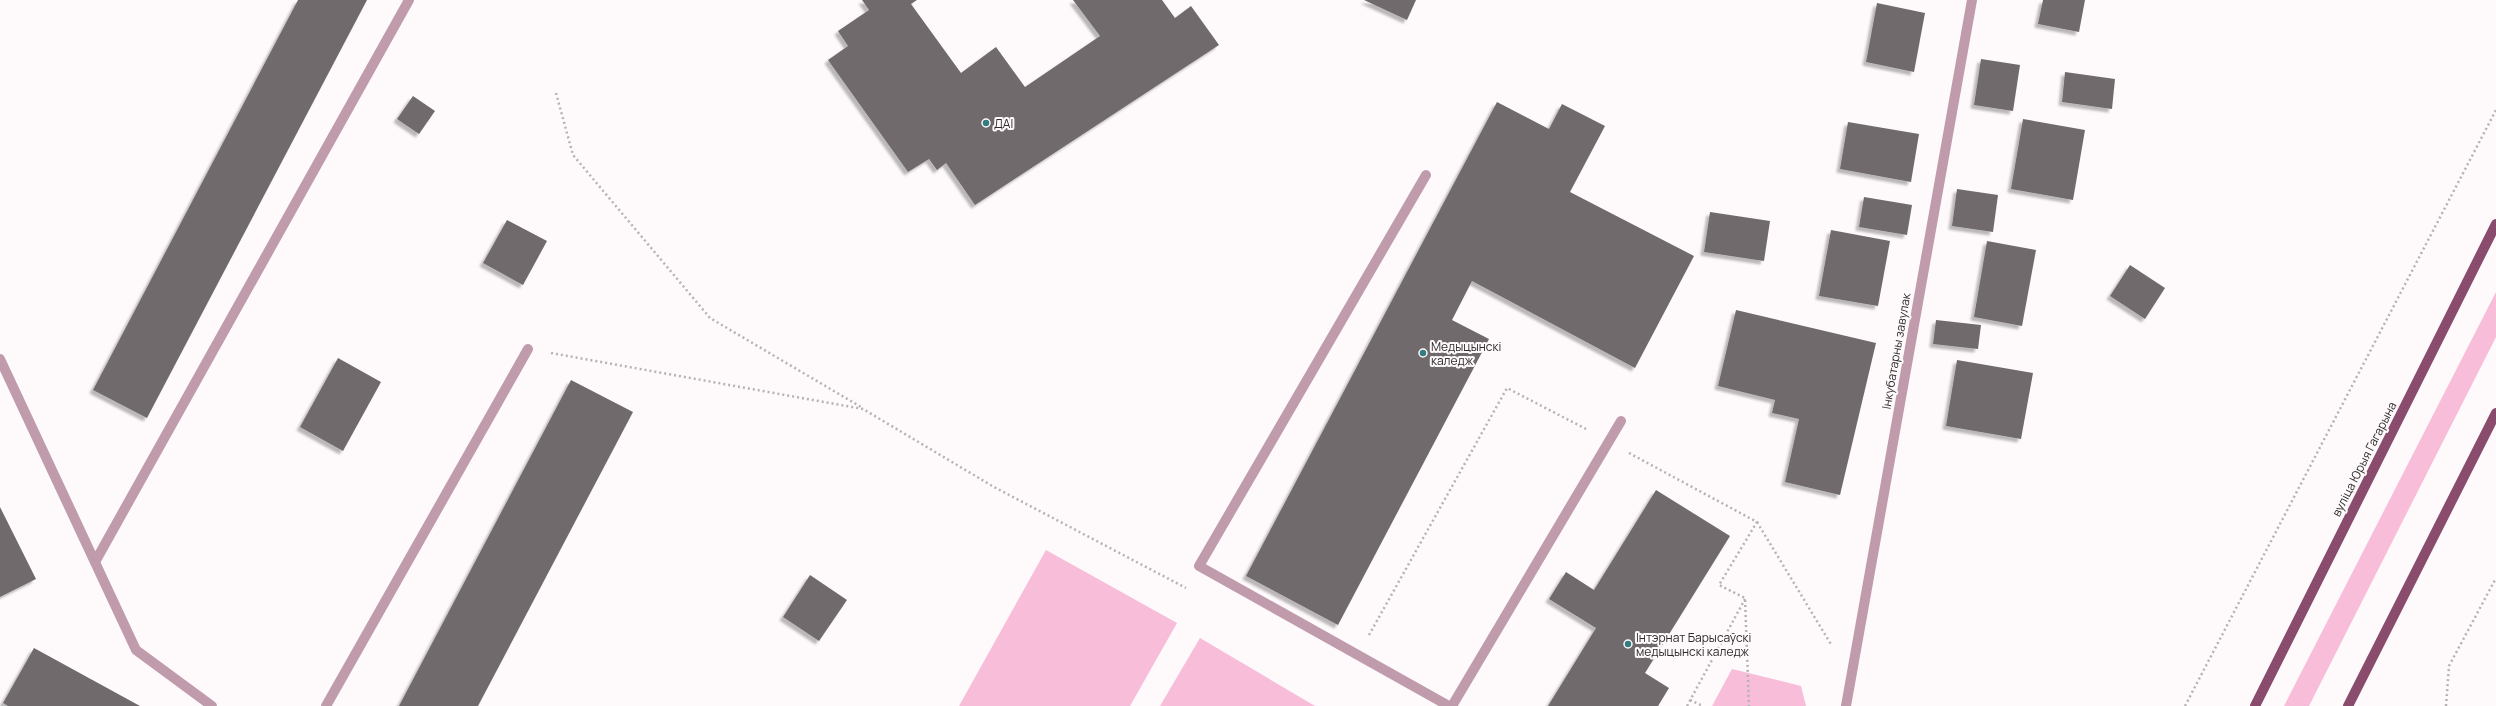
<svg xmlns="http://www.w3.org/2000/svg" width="2496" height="706" font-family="Manrope,sans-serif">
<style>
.green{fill:#f7bdd9}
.building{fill:#716a6d;filter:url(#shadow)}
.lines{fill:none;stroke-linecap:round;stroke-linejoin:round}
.path{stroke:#b6b2b4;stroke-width:2.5;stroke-dasharray:2 3;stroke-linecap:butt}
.lane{stroke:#c09bac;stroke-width:10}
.street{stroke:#c09bac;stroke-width:10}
.primary{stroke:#894c6c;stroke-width:10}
.poi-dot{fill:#347d7f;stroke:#fef9fb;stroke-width:1.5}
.labels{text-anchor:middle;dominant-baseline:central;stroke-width:4;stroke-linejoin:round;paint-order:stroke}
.poi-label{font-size:12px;fill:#2f2c2e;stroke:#fef9fb;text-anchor:start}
.street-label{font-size:12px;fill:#2f2c2e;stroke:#fef9fb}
</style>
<defs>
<filter id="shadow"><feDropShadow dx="-3.5" dy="3.5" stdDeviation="1" flood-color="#0004"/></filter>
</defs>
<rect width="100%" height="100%" fill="#fef9fb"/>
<g class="green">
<polygon points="2496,292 2496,337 2309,706 2284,706"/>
<polygon points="1046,550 1177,623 1130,706 959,706"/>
<polygon points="1200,638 1315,706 1160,706"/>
<polygon points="1732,669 1801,686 1806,706 1712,706"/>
</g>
<g class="building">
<polygon points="298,0 367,0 147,418 93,390"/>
<polygon points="862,0 917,0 911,4 961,73 996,47 1025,87 1100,36 1073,0 1162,0 1175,18 1191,6 1219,45 975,205 946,163 937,170 929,159 908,172 828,60 848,46 838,31 869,10"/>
<polygon points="1364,0 1416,0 1407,20"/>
<polygon points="2043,0 2085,0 2079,32 2038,24"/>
<polygon points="1877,3 1925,13 1914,72 1866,62"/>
<polygon points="1981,59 2020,65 2013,111 1974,105"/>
<polygon points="2065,72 2115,79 2112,109 2062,102"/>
<polygon points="413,96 435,111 419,134 397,119"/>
<polygon points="1497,102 1549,129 1562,104 1605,126 1570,192 1694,256 1635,368 1472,281 1452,320 1489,339 1338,625 1246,576"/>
<polygon points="2023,119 2085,130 2073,200 2011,189"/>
<polygon points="1848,122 1919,134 1911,182 1840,169"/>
<polygon points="1957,189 1998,195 1993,232 1952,226"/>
<polygon points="1864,197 1912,205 1907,235 1859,227"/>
<polygon points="1710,212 1770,221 1764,261 1704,252"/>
<polygon points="507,220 547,241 523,285 483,263"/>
<polygon points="1831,230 1890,241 1878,306 1819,296"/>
<polygon points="1987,241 2036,250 2022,326 1974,317"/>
<polygon points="2130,265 2165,288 2145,319 2110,296"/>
<polygon points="1736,310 1876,343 1840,495 1785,482 1799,419 1772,413 1775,400 1718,386"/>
<polygon points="1936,320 1981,325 1978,349 1933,344"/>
<polygon points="338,358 381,382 343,451 300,427"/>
<polygon points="1957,360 2033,373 2021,439 1946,426"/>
<polygon points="571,380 633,412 478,706 399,706"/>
<polygon points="1656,490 1730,536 1645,673 1669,688 1658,706 1548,706 1596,628 1549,599 1566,572 1594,590"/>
<polygon points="0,507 36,579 0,597"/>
<polygon points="810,575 847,600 819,641 783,617"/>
<polygon points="34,648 140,706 8,706 3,703"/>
</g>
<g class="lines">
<g class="path">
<polyline points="556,93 573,155 710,318 861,407"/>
<polyline points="551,353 863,409 994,487 1186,588"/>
<polyline points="1629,453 1757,522 1719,585 1745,598 1749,706"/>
<polyline points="1757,522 1832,646"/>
<polyline points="1369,635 1507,388 1588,430"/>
<polyline points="1690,700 1703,706"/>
<polyline points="1687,706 1745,599"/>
<polyline points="2185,706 2496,110"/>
<polyline points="2446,706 2449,666 2496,578"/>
</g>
<g class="lane">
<polyline points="1426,175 1199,566 1449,706"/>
<polyline points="0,359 136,650 212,706"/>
<polyline points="95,562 409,0"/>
<polyline points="326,706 528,349"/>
<polyline points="1452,706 1621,421"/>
</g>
<polyline class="street" points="1846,706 1972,0"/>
<g class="primary">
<polyline points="2255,706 2496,224"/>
<polyline points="2348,706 2496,413"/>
</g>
</g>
<g class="poi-dot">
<circle cx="986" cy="123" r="4"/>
<circle cx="1423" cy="353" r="4"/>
<circle cx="1628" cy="644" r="4"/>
</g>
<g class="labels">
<g class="poi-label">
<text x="994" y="123">ДАІ</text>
<text x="1431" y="346">Медыцынскі<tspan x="1431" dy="14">каледж</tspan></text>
<text x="1636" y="637">Інтэрнат Барысаўскі<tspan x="1636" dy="14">медыцынскі каледж</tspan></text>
</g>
<g class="street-label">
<text transform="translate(1896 351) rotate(-80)">Інкубатарны завулак</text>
<text transform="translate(2364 459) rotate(-63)">вуліца Юрыя Гагарына</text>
</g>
</g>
</svg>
